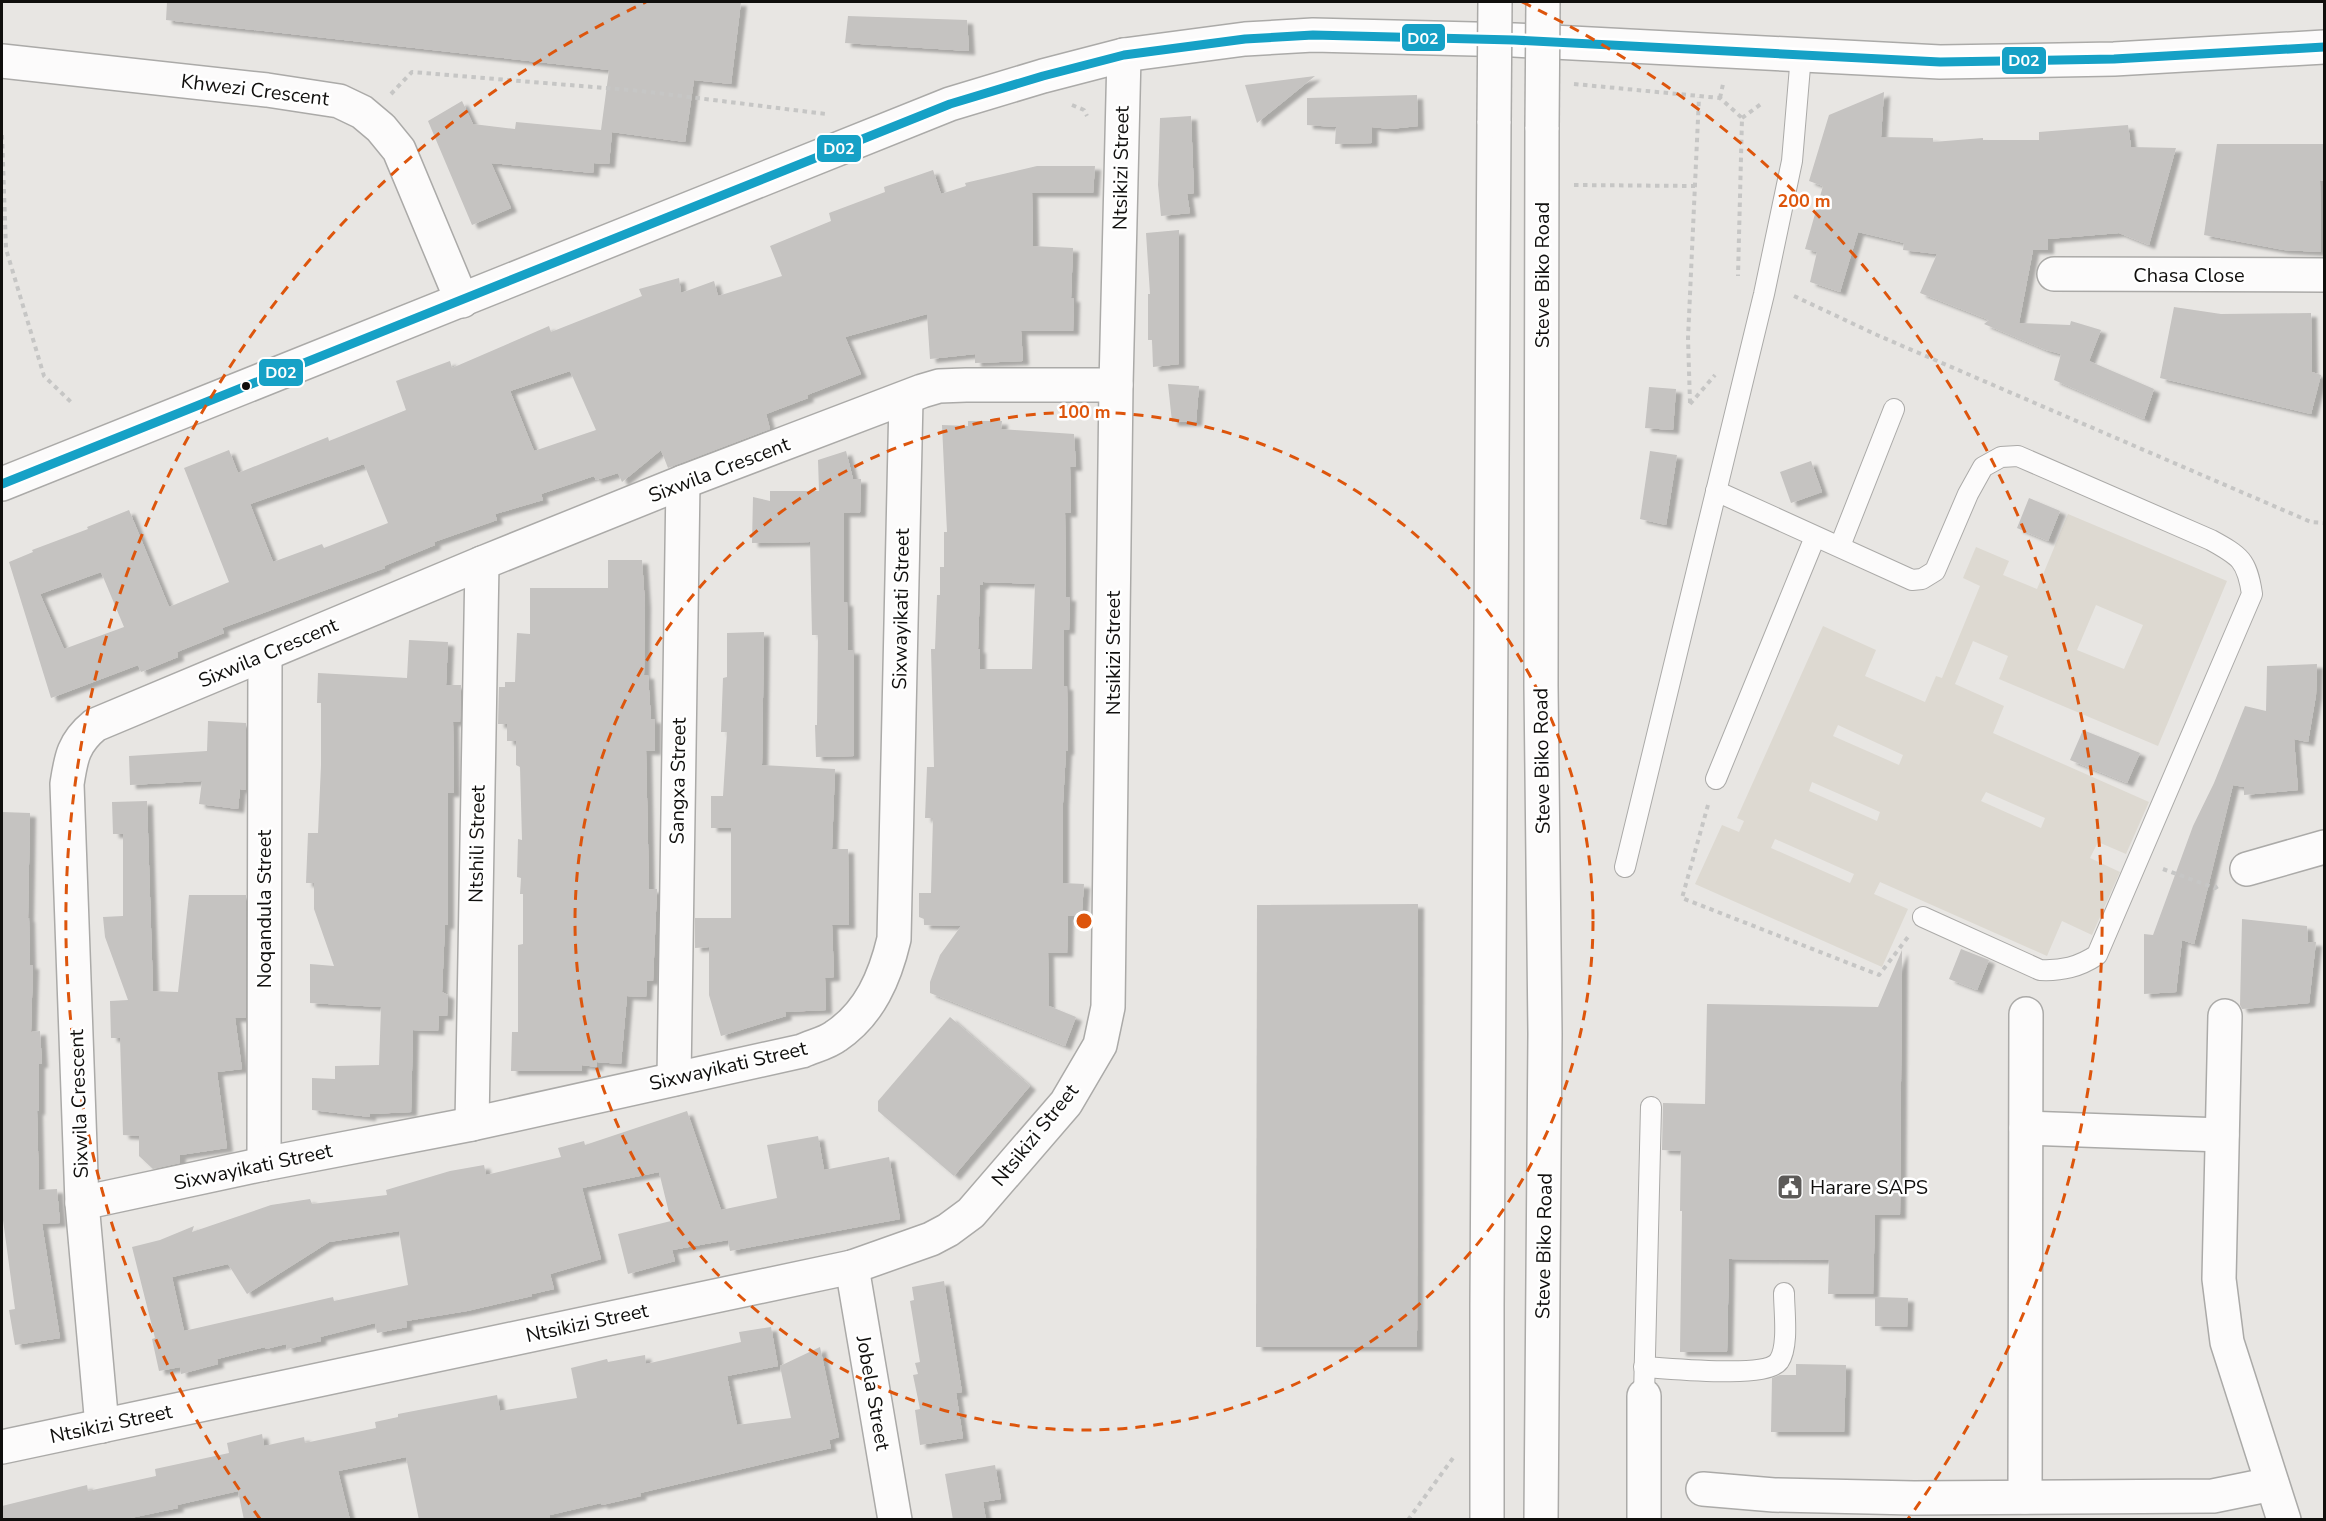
<svg xmlns="http://www.w3.org/2000/svg" width="2326" height="1521" font-family="'Nunito Sans',sans-serif">
<style>
.built{fill:#ddd9d1;fill-rule:evenodd}
.building{fill:#c5c3c1;fill-rule:evenodd;filter:url(#shadow)}
.lines{fill:none;stroke-linecap:round;stroke-linejoin:round}
.lane-casing{stroke:#abaaa8;stroke-width:22}
.street-casing{stroke:#abaaa8;stroke-width:36}
.secondary-casing{stroke:#abaaa8;stroke-width:36}
.path{stroke:#c6c6c5;stroke-width:4;stroke-dasharray:4.5 4.5;stroke-linecap:butt}
.lane{stroke:#fcfbfb;stroke-width:20}
.street{stroke:#fcfbfb;stroke-width:33}
.secondary{stroke:#fcfbfb;stroke-width:33}
.secondary-bridge-casing{stroke:#abaaa8;stroke-width:36;stroke-linecap:butt}
.secondary-bridge{stroke:#fcfbfb;stroke-width:33}
.bus-1-casing{stroke:#fff;stroke-width:14}
.bus-1{stroke:#16a1c6;stroke-width:9}
.ring{fill:none;stroke:#dd550c;stroke-width:3;stroke-dasharray:10 8}
.bus-dot{fill:#100f0d;stroke:#fff;stroke-width:2}
.labels{text-anchor:middle;dominant-baseline:central;stroke-width:5;stroke-linejoin:round;paint-order:stroke}
.street-label{font-size:20px;fill:#100f0d;stroke:#fff}
.poi-label{font-size:20px;fill:#100f0d;stroke:#fff;text-anchor:start}
.centre{fill:#dd550c;stroke:#fff;stroke-width:3}
.ring-label{font-size:18px;text-anchor:middle;font-weight:bold;fill:#dd550c;stroke:#fff;stroke-width:5;stroke-linejoin:round;paint-order:stroke}
.line-badge{stroke:#fff;stroke-width:2}
.badge-label{font-size:16px;text-anchor:middle;font-weight:bold;fill:#fff}
</style>
<defs>
<filter id="shadow"><feDropShadow dx="6" dy="4" stdDeviation="1.5" flood-color="#0004"/></filter>
</defs>
<rect width="100%" height="100%" fill="#e8e6e3"/>
<path class="built" d="M2068,514l159,67 -69,165 -159,-67 9,-23 -35,-15 -18,43 49,22 -11,27 156,69 -23,52 -28,-12 -8,16 30,14 -28,63 -30,-14 -15,35 -167,-74 -6,12 34,15 -26,58 -187,-83 27,-59 17,7 5,-11 -7,-3 86,-192 53,24 -11,26 60,26 11,-26 6,2 38,-92 -17,-8 13,-31 33,14 -6,14 34,14zM2096,605l47,20 -19,44 -47,-19zM1838,725l65,30 -4,10 -66,-29zM1812,782l68,30 -3,9 -68,-30zM1986,792l59,26 -4,10 -60,-27zM1775,839l79,35 -4,9 -79,-35z"/>
<g class="building">
<polygon points="167,2 741,2 731,84 694,80 685,142 612,132 609,164 594,163 593,173 491,163 511,208 472,225 428,121 462,101 473,124 515,129 516,122 601,130 609,70 166,20"/>
<polygon points="848,16 967,20 969,51 845,43"/>
<polygon points="1315,76 1257,123 1245,85"/>
<polygon points="1884,92 1881,137 1933,138 1933,142 1983,138 1983,140 2039,140 2039,132 2128,125 2131,147 2176,148 2149,245 2119,233 2048,239 2048,250 2033,250 2019,323 2070,325 2071,321 2101,330 2089,361 2154,389 2144,419 2054,380 2061,354 2046,350 1984,324 1989,320 1920,293 1937,254 1903,250 1904,243 1858,232 1840,292 1810,282 1817,252 1805,249 1823,186 1809,181 1829,115"/>
<polygon points="1417,95 1418,126 1390,129 1372,127 1372,143 1335,144 1336,127 1307,125 1307,98"/>
<polygon points="1191,116 1194,193 1187,194 1190,213 1161,216 1158,185 1160,118"/>
<polygon points="2217,144 2325,144 2325,180 2320,181 2321,252 2284,250 2204,235"/>
<path d="M1037,166h58l-2,27h-61l1,53 40,2 -2,50h3l-1,33h-52l2,30 -48,2v-9l-45,5 -3,-45 -82,23 16,37 -54,21 1,3 -42,16 4,15 -102,39 -7,-18 -39,32 -4,-9 -22,7 -2,-4 -53,18 2,6 -48,14 2,6 -63,22 1,3 -51,21 1,2 -163,60 2,5 -47,19 1,5 -37,15 -3,-7 -87,33 -42,-136 24,-10 -1,-2 56,-21 -1,-2 42,-17 40,97 60,-25 -45,-114 45,-18 9,23 90,-36 1,4 77,-31 -10,-29 54,-20 2,7 97,-42 2,6 91,-36 -3,-7 40,-11 2,15 33,-12 4,15 64,-20 -12,-30 61,-25 -2,-8 56,-21 -1,-5 49,-17 8,24 25,-8 -1,-3zM570,371l26,59 -62,21 -24,-60zM364,464l24,59 -64,25 -2,-4 -49,18 -23,-58zM101,572l23,55 -60,22 -24,-55z"/>
<polygon points="1179,230 1179,364 1153,367 1152,340 1148,340 1148,294 1150,294 1146,233"/>
<polygon points="2174,307 2221,314 2311,313 2312,372 2321,375 2311,414 2160,378"/>
<polygon points="1168,384 1199,386 1196,422 1172,422"/>
<polygon points="1649,387 1676,389 1673,430 1645,428"/>
<path d="M968,421h34l-1,8 73,5 2,33h-6l1,46h-6l1,84h4l-1,33h-5v56h3l1,65h-2l-3,52v80l21,1 -2,27h-3v5h-11l-1,37h-19l1,53 27,11 -11,29 -135,-53v-11l10,-27 21,-29 -37,-1v-6l-5,-2v-24h12l2,-75h-8l2,-51h7l-3,-118h4l2,-54h3v-28h4v-35h3l-5,-107 26,1zM983,582l52,2 -3,85h-52v-20h-2l2,-64h3z"/>
<polygon points="846,451 853,479 861,479 860,513 844,513 844,602 847,602 848,650 854,650 854,756 816,757 815,725 817,725 818,635 812,635 810,542 752,543 753,497 770,501 770,491 819,491 818,460"/>
<polygon points="1650,451 1677,455 1666,525 1640,519"/>
<polygon points="1811,461 1822,492 1791,503 1780,472"/>
<polygon points="2029,498 2060,511 2048,541 2017,528"/>
<polygon points="608,560 642,560 645,604 644,675 648,675 651,719 655,719 655,751 646,751 649,889 657,889 653,981 647,981 646,997 627,996 621,1064 597,1062 597,1067 582,1065 582,1071 511,1071 512,1032 518,1032 518,945 523,944 523,894 520,894 521,878 517,877 518,839 522,840 520,767 516,765 516,741 507,741 507,724 498,724 499,687 505,687 505,682 515,682 517,633 530,634 530,588 608,588"/>
<polygon points="764,632 762,765 835,769 832,849 848,849 849,925 832,925 834,977 825,978 826,1010 785,1012 786,1016 721,1036 709,995 709,947 695,948 695,918 731,918 731,828 711,828 711,796 723,796 727,732 721,732 723,678 727,677 727,633"/>
<polygon points="409,640 448,642 446,685 461,685 460,722 453,722 454,793 448,793 448,925 445,925 442,992 448,995 447,1016 439,1016 438,1031 413,1030 411,1112 370,1114 370,1117 312,1110 312,1078 335,1079 335,1066 379,1065 381,1007 310,1003 310,964 334,966 314,909 314,883 306,883 308,833 318,833 321,765 321,703 317,703 318,673 407,678"/>
<polygon points="2317,664 2316,695 2308,742 2294,739 2298,790 2244,795 2244,787 2233,785 2194,944 2182,940 2176,992 2144,994 2144,934 2153,935 2193,826 2214,783 2245,706 2266,711 2267,666"/>
<polygon points="208,721 246,723 246,790 240,789 238,809 199,804 202,781 130,785 129,756 207,751"/>
<polygon points="2083,730 2140,753 2127,783 2070,760"/>
<polygon points="147,801 153,991 178,992 189,895 246,895 246,1018 235,1018 242,1069 217,1072 227,1148 180,1155 180,1163 153,1169 139,1156 139,1136 123,1135 120,1038 111,1038 110,1001 128,1000 105,937 103,917 123,916 123,834 113,834 112,802"/>
<polygon points="2,812 30,813 28,918 29,918 30,965 33,965 31,1032 40,1031 42,1064 39,1064 39,1111 37,1111 39,1190 57,1189 60,1223 42,1224 60,1338 15,1345 9,1310 15,1309 3,1220 2,1220"/>
<polygon points="1418,904 1417,1347 1256,1347 1257,905"/>
<polygon points="2242,919 2307,926 2308,942 2316,942 2309,1003 2242,1009 2240,1005"/>
<polygon points="1961,949 1989,960 1977,990 1949,979"/>
<polygon points="1902,950 1900,1215 1875,1215 1873,1294 1828,1294 1829,1260 1729,1259 1727,1352 1680,1352 1682,1211 1680,1211 1681,1151 1662,1150 1663,1103 1705,1104 1707,1004 1878,1007"/>
<polygon points="950,1017 1030,1086 954,1176 878,1111 878,1101"/>
<path d="M687,1111l34,99 56,-12 -10,-53 51,-9 6,34 65,-13 11,62 -170,32 -2,-11 -56,10 3,11 -47,13 -10,-40 53,-13 -12,-49 -77,16 19,71 -51,15 4,15 -22,5v2l-65,15 -61,10 1,6 -30,6 -2,-10 -55,14 1,4 -34,8 -1,-5 -20,5 -1,-2 -48,12 1,5 -37,10 -1,-7 -21,4 -7,-32 3,-1 -23,-91 28,-7 34,-14 -2,6 79,-27 39,-6 2,5 75,-9 -1,-5 64,-19 34,-6 2,10 75,-18 -3,-9 26,-7 1,4zM399,1231l9,54 -74,16 -1,-4 -149,34 -12,-54 56,-13 19,30 82,-52z"/>
<polygon points="944,1281 962,1392 956,1393 963,1438 920,1445 915,1410 920,1409 913,1375 918,1374 915,1363 920,1362 910,1301 914,1300 912,1287"/>
<polygon points="1875,1297 1908,1298 1907,1327 1875,1326"/>
<polygon points="771,1327 778,1366 727,1376 737,1425 791,1418 780,1366 820,1347 839,1437 829,1440 831,1448 640,1493 641,1496 602,1505 601,1503 550,1515 550,1520 419,1520 406,1457 338,1471 350,1520 244,1520 238,1491 177,1505 178,1508 121,1520 2,1520 2,1506 87,1485 88,1491 156,1476 155,1469 229,1453 227,1443 262,1434 264,1446 304,1437 305,1443 376,1428 375,1422 398,1417 398,1414 497,1395 500,1411 577,1398 571,1368 607,1359 608,1362 645,1355 646,1364 741,1342 739,1332"/>
<polygon points="1796,1364 1846,1365 1844,1432 1771,1432 1772,1378 1780,1375 1796,1375"/>
<polygon points="995,1465 1001,1499 983,1502 986,1520 953,1520 945,1474"/>
</g>
<g class="lines">
<g class="lane-casing">
<g id="lane">
<path d="M1716,491l196,89 10,-1 13,-8 33,-77 15,-27 18,-10 17,-1 193,84c29,16 36,20 41,54l-155,361c-18,12 -35,16 -57,15l-117,-53"/>
<polyline points="1840,546 1894,409"/>
<polyline points="1716,779 1815,537"/>
<polyline points="1625,867 1764,294 1792,161 1801,55"/>
<path d="M1644,1367c24,1 122,12 135,-6 10,-15 5,-50 5,-68"/>
<polyline points="1644,1396 1651,1107"/>
</g>
</g>
<g class="street-casing">
<g id="street">
<polyline points="2,61 267,90 339,101 362,112 381,128 399,150 462,301"/>
<polyline points="2054,274 2324,275"/>
<polyline points="2247,869 2324,847"/>
<polyline points="2225,1016 2219,1279 2227,1342 2284,1520"/>
<polyline points="674,1079 683,482"/>
<polyline points="472,1124 482,563"/>
<polyline points="2026,1128 2222,1135"/>
<polyline points="264,1164 265,655"/>
<path d="M82,1203l182,-39 208,-40 330,-73c11,-5 25,-8 34,-15 34,-23 49,-59 58,-97l12,-540"/>
<polyline points="852,1267 895,1520"/>
<polyline points="1644,1396 1644,1520"/>
<path d="M102,1426l-20,-223 -15,-419c4,-26 6,-41 28,-59l387,-162 201,-81 239,-91 17,-5 27,-1h150"/>
<polyline points="2,1447 852,1267 931,1239 948,1230 971,1213 1066,1103 1100,1045 1108,1007 1116,385 1124,55"/>
<polyline points="1703,1489 1774,1495 1914,1498 2213,1496 2272,1484"/>
<polyline points="2025,1497 2026,1014"/>
</g>
</g>
<g class="secondary-casing">
<g id="secondary">
<polyline points="2,484 950,104 1043,76 1124,55 1245,39 1313,35 1514,40 1940,62 2114,59 2324,47"/>
<polyline points="1487,1520 1487,1306 1494,121"/>
<polyline points="1541,1520 1545,1034 1541,686 1542,127"/>
</g>
</g>
<g class="path">
<polyline points="1574,84 1720,98 1742,118 1738,276"/>
<polyline points="391,94 412,72 641,91 826,114"/>
<polyline points="1720,98 1723,84"/>
<polyline points="1072,105 1084,110 1087,116"/>
<polyline points="1742,118 1761,104"/>
<polyline points="2,135 6,249 44,376 71,402"/>
<polyline points="1574,185 1695,186"/>
<polyline points="1794,296 1877,335 2311,522 2324,523"/>
<polyline points="1690,403 1688,338 1699,97"/>
<polyline points="1690,404 1715,375"/>
<polyline points="1708,805 1682,898 1879,975 1908,937"/>
<polyline points="2163,869 2215,888 2218,886"/>
<polyline points="1408,1520 1453,1458"/>
</g>
<use href="#lane" class="lane"/>
<use href="#street" class="street"/>
<use href="#secondary" class="secondary"/>
<g class="secondary-bridge-casing">
<g id="secondary-bridge">
<polyline points="1494,121 1495,2"/>
<polyline points="1542,127 1543,2"/>
</g>
</g>
<use href="#secondary-bridge" class="secondary-bridge"/>
<g class="bus-1-casing">
<polyline id="bus-1" points="2,484 950,104 1043,76 1124,55 1245,39 1313,35 1514,40 1940,62 2114,59 2324,47"/>
</g>
<use href="#bus-1" class="bus-1"/>
</g>
<g class="ring">
<circle cx="1084" cy="921" r="509"/>
<path d="M260 1519A1018 1018 0 0 1 646 2M1522 2A1018 1018 0 0 1 1908 1519"/>
</g>
<defs>
<g id="civic-square" transform="scale(1.35)"><rect x="-9" y="-9" width="18" height="18" rx="4" fill="#5c5a58" stroke="#fff"/><path d="M-.6-6.5H3V-4.5H.6V-3L4-1V1h2V6H-6V1h2V-1L-.6-3ZM-1.2 2.5V6h2.4V2.5Z" fill="#fff"/></g>
</defs>
<g fill-rule="evenodd">
<use href="#civic-square" x="1790" y="1187"/>
</g>
<circle class="bus-dot" cx="246" cy="386" r="5"/>
<g class="labels">
<g class="street-label">
<text transform="translate(255 90) rotate(7)">Khwezi Crescent</text>
<text transform="translate(1121 168) rotate(-89)">Ntsikizi Street</text>
<text transform="translate(1542 275) rotate(-90)">Steve Biko Road</text>
<text x="2189" y="275">Chasa Close</text>
<text transform="translate(719 470) rotate(-21)">Sixwila Crescent</text>
<text transform="translate(901 609) rotate(-89)">Sixwayikati Street</text>
<text transform="translate(268 653) rotate(-23)">Sixwila Crescent</text>
<text transform="translate(1113 653) rotate(-90)">Ntsikizi Street</text>
<text transform="translate(1542 761) rotate(-91)">Steve Biko Road</text>
<text transform="translate(678 781) rotate(-89)">Sangxa Street</text>
<text transform="translate(477 844) rotate(-89)">Ntshili Street</text>
<text transform="translate(264 909) rotate(-90)">Noqandula Street</text>
<text transform="translate(728 1066) rotate(-13)">Sixwayikati Street</text>
<text transform="translate(79 1104) rotate(-92)">Sixwila Crescent</text>
<text transform="translate(1035 1135) rotate(-51)">Ntsikizi Street</text>
<text transform="translate(253 1167) rotate(-12)">Sixwayikati Street</text>
<text transform="translate(1544 1246) rotate(-89)">Steve Biko Road</text>
<text transform="translate(587 1323) rotate(-12)">Ntsikizi Street</text>
<text transform="translate(873 1393) rotate(80)">Jobela Street</text>
<text transform="translate(111 1424) rotate(-12)">Ntsikizi Street</text>
</g>
<g class="poi-label">
<text x="1810" y="1187">Harare SAPS</text>
</g>
</g>
<circle cx="1084" cy="921" r="9" class="centre"/>
<g class="ring-label">
<text x="1804" y="207">200 m</text>
<text x="1084" y="418">100 m</text>
</g>
<g class="line-badge">
<rect x="1401" y="23" width="45" height="29" rx="6" fill="#16a1c6"/>
<rect x="2001" y="46" width="46" height="29" rx="6" fill="#16a1c6"/>
<rect x="816" y="134" width="46" height="29" rx="6" fill="#16a1c6"/>
<rect x="258" y="358" width="46" height="29" rx="6" fill="#16a1c6"/>
</g>
<g class="badge-label">
<text x="1423" y="44">D02</text>
<text x="2024" y="66">D02</text>
<text x="839" y="154">D02</text>
<text x="281" y="378">D02</text>
</g>
<rect width="2326" height="1521" fill="none" stroke="#100f0d" stroke-width="6"/>
</svg>
